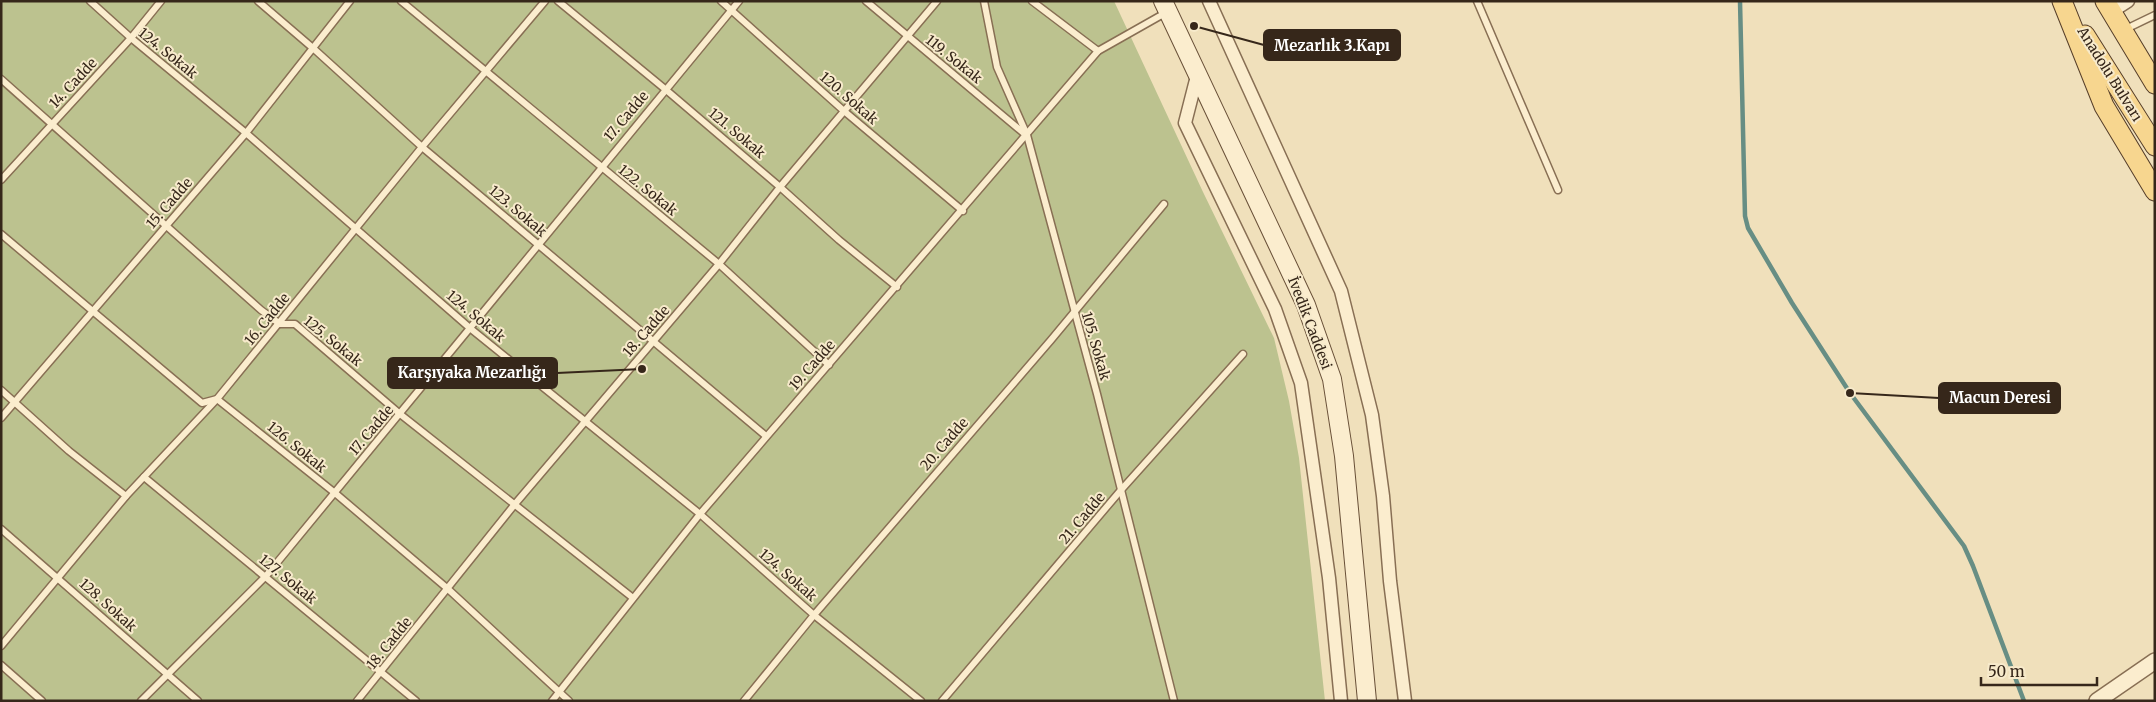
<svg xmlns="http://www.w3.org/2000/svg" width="2156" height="702" font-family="Merriweather,serif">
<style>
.cemetery{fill:#bcc28f}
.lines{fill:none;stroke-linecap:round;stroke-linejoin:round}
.stream{stroke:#678e84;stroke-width:4.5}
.service-casing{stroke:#886f54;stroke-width:9}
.minor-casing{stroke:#886f54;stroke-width:15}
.tertiary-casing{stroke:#886f54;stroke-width:18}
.secondary-casing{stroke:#695038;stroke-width:20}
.primary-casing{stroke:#553d29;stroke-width:21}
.service{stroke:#fbedce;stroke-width:6}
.minor{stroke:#fbedce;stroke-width:12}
.tertiary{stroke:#fbedce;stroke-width:15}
.secondary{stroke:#fbedce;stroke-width:18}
.primary{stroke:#f7d68f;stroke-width:19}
.labels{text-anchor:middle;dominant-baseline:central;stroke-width:4;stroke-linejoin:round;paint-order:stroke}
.street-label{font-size:14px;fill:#36271a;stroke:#f7eacb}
.leader{fill:none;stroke:#36271a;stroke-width:2}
.callout-dot{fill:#36271a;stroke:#f7eacb;stroke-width:2}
.callout{fill:#36271a;stroke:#36271a;stroke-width:2}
.callout-label{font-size:15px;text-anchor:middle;font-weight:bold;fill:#fff}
</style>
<rect width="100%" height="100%" fill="#f0e0bb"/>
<polygon class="cemetery" points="1,1 1114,1 1203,192 1274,338 1289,401 1299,458 1325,701 1,701"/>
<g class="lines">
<polyline class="stream" points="1740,1 1745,216 1748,228 1792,303 1850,393 1964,546 1973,566 2024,701"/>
<g class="service-casing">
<g id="service">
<polyline points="90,1 131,38 246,133 471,329 700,514 814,615 921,701"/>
<polyline points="258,1 314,49 422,147 766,436"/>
<polyline points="401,1 719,264 829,365"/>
<polyline points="558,1 665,89 780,187 839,240 897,287"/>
<polyline points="721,1 844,111 963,211"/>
<polyline points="866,1 1026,135"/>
<polyline points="984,1 997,67 1027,135 1097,394 1174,701"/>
<polyline points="1032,1 1098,51"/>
<polyline points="1477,1 1558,190"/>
<polyline points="2128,28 2155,15"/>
<polyline points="1,79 261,310 280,324 295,324 400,414 633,598"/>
<polyline points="1,180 131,38 161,1"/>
<polyline points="1,234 202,403 217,399 335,493 448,589 569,701"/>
<polyline points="1,390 69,451 126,496"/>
<polyline points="1,418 246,133 350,1"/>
<polyline points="144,477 416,701"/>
<polyline points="1,529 198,701"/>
<polyline points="1,646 126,496 217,399 422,147 545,1"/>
<polyline points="1,665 42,701"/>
<polyline points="141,701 266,576 739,1"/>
<polyline points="357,701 515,504 719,264 780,187 937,1"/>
<polyline points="552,701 700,514 1098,51 1167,12"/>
<polyline points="744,701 814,615 1051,340 1164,204"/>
<polyline points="942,701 1121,490 1243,354"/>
</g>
</g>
<g class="minor-casing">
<g id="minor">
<polyline points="1209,1 1341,291 1372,415 1383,496 1390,581 1405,701"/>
<polyline points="2111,12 2128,1"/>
<polyline points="1197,76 1185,123 1275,309 1301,383 1329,578 1341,701"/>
</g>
</g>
<g class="tertiary-casing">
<polyline id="tertiary" points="2097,701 2155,661"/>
</g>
<g class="secondary-casing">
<polyline id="secondary" points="1163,1 1306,305 1332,379 1344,456 1367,701"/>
</g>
<g class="primary-casing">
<g id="primary">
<polyline points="2062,1 2104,106 2155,191"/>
<polyline points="2105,1 2155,84"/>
<polyline points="2085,35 2155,146"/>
</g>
</g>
<use href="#service" class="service"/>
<use href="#minor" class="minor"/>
<use href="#tertiary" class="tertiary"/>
<use href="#secondary" class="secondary"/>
<use href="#primary" class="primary"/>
</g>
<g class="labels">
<g class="street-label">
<text transform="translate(168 53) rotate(39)">124. Sokak</text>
<text transform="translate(954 59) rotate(39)">119. Sokak</text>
<text transform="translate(2110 74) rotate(58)">Anadolu Bulvarı</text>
<text transform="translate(73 83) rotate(-47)">14. Cadde</text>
<text transform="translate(849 98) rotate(41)">120. Sokak</text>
<text transform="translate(626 116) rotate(-50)">17. Cadde</text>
<text transform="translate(737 133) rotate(40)">121. Sokak</text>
<text transform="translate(648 190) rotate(39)">122. Sokak</text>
<text transform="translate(169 203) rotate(-49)">15. Cadde</text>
<text transform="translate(518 211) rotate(40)">123. Sokak</text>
<text transform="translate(476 316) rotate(40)">124. Sokak</text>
<text transform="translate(267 319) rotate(-51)">16. Cadde</text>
<text transform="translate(1310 323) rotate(69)">İvedik Caddesi</text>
<text transform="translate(646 331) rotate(-49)">18. Cadde</text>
<text transform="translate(333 341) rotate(39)">125. Sokak</text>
<text transform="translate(1096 346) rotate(74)">105. Sokak</text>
<text transform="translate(812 365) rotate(-49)">19. Cadde</text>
<text transform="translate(371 430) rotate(-50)">17. Cadde</text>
<text transform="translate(944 444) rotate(-49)">20. Cadde</text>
<text transform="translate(297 447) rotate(39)">126. Sokak</text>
<text transform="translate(1082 518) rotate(-50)">21. Cadde</text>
<text transform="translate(788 575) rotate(41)">124. Sokak</text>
<text transform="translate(288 579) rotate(39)">127. Sokak</text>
<text transform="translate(108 605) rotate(42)">128. Sokak</text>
<text transform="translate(389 643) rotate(-51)">18. Cadde</text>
</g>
</g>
<path class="leader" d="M1194 26L1264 45M642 369L557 373M1850 393L1939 398"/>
<g class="callout-dot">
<circle cx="1194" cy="26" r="5"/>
<circle cx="642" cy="369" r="5"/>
<circle cx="1850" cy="393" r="5"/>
</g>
<g class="callout">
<rect x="1264" y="30" width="136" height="30" rx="5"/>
<rect x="388" y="358" width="169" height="30" rx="5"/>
<rect x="1939" y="383" width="121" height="30" rx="5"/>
</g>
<g class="callout-label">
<text x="1332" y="51">Mezarlık 3.Kapı</text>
<text x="472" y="378">Karşıyaka Mezarlığı</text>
<text x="2000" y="403">Macun Deresi</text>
</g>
<rect width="2156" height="702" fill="none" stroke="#36271a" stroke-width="5"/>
<path d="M1981 677v8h116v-8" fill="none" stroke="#36271a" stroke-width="2.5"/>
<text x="1988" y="677" font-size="15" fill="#36271a" stroke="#f7eacb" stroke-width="4" paint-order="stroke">50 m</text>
</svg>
